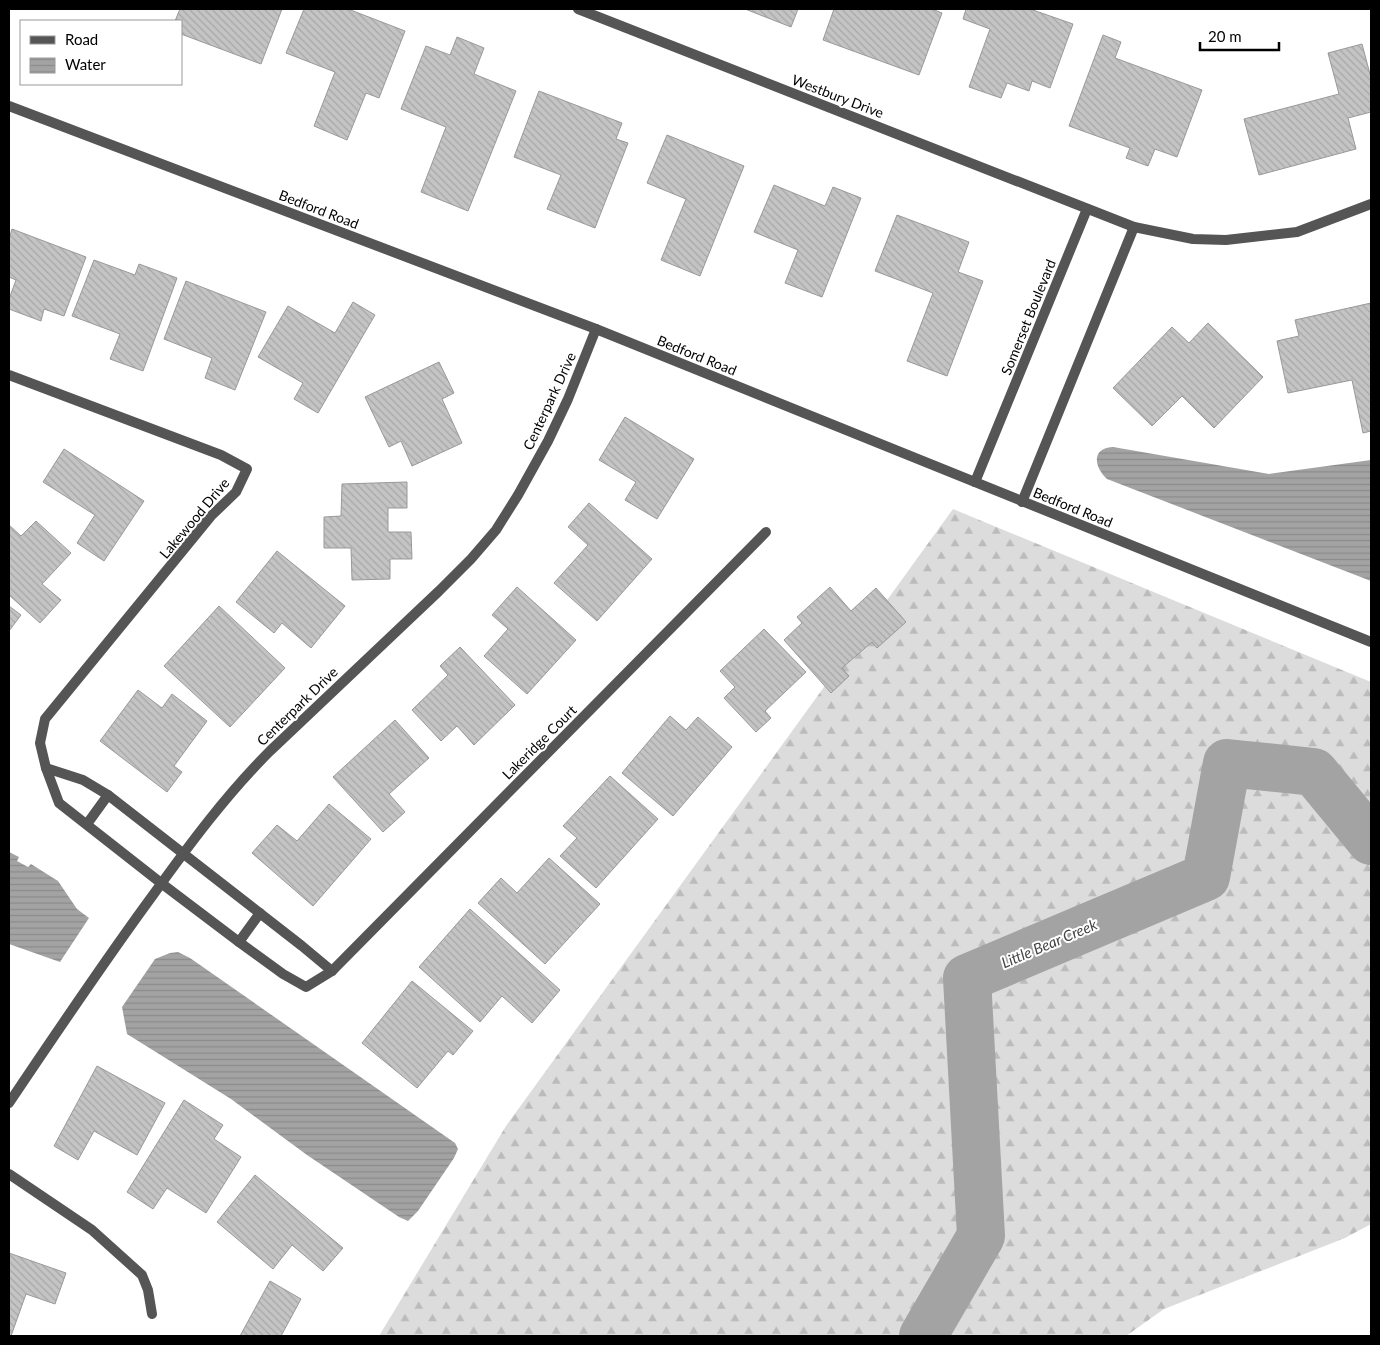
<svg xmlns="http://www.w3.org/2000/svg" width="1380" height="1345" font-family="Lato,sans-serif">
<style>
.forest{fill:url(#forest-firs)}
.water{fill:url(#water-rules)}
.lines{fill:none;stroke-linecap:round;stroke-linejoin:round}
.river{stroke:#a3a3a3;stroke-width:48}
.building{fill:url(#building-back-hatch);stroke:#999}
.minor{stroke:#555;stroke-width:10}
.tertiary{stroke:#555;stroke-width:10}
.labels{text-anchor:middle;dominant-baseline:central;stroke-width:4;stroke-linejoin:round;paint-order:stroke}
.street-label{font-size:14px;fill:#000;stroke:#fff}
.water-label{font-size:15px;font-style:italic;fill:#444;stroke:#fff}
</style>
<defs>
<pattern id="forest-firs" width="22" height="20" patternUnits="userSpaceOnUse" patternTransform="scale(1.25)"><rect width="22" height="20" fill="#dcdcdc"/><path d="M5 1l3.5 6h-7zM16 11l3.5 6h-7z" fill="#bbb"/></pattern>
<pattern id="water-rules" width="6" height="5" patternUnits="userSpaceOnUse" patternTransform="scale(1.25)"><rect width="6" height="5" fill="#a3a3a3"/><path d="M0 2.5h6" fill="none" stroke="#8b8b8b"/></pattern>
<pattern id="building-back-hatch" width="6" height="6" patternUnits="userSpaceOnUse" patternTransform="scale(1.25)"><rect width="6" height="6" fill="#c4c4c4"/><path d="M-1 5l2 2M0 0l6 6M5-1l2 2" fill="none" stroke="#a7a7a7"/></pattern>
</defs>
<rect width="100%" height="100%" fill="#fff"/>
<polygon class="forest" points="953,509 1371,682 1371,1224 1345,1238 1164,1309 1126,1336 379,1336 506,1126"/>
<g class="water">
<path d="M1113,447l156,27 102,-14v121l-264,-102c-13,-12 -16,-31 6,-32z"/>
<polygon points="9,852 19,857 17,861 28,867 31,864 58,881 77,909 89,918 60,962 9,944"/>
<polygon points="178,952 190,958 455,1143 458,1149 454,1158 418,1211 408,1221 399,1217 307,1155 231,1099 127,1034 122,1007 155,959 170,953"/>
</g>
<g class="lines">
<polyline class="river" points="923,1336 981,1236 967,978 1206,877 1227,763 1314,772 1371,841"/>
</g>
<g class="building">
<polygon points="180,9 282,9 261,64 181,34 181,21 175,21"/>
<polygon points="304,9 348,9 405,31 379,98 366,93 347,140 314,126 335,72 286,53"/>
<polygon points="745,9 798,9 791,27"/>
<polygon points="834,9 932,9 942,13 919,75 823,40"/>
<polygon points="966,9 1030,9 1073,24 1050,88 1032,81 1029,91 1007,83 1001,98 969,87 990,29 963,19"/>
<polygon points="1103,35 1121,42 1115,58 1202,90 1177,157 1155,149 1148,166 1126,158 1130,148 1069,126"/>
<polygon points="457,37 484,48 474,74 516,91 468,211 421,192 446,127 401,109 426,46 450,55"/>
<polygon points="1362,44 1371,78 1371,112 1348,118 1356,149 1259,175 1244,119 1339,94 1328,53"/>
<polygon points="539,91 622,123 616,139 628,143 595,228 547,209 561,175 514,157"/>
<polygon points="667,135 744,166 700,276 661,260 686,199 647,183"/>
<polygon points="774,185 825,206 833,187 861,198 822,297 785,283 798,250 754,232"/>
<polygon points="897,215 969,242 958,272 983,281 947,376 907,361 933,293 875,271"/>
<polygon points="12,229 86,257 64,316 44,309 41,321 9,309 9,299 16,280 9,277 9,239"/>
<polygon points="94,260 135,275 139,264 177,278 143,371 110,359 120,334 72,316"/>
<polygon points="186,281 266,312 235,390 205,378 212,358 164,339"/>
<polygon points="353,302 375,315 318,413 294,399 303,383 258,357 288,306 335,333"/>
<polygon points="1371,303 1371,431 1363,433 1352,380 1288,393 1277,341 1299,336 1295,320"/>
<polygon points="1208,323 1263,377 1214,428 1182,396 1152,426 1113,388 1172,327 1189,343"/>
<polygon points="439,362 454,393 442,399 462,443 412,466 401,441 389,447 365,397"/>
<polygon points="625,417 694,459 657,519 625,500 636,482 599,460"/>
<polygon points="64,449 144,501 104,561 77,543 95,515 43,482"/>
<polygon points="407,482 407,508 388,508 388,532 411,532 412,559 390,559 390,579 352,580 351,548 324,548 324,517 341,516 342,484"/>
<polygon points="589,503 652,559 597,621 554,583 588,545 568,527"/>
<polygon points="36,521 71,553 42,584 61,600 40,623 9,595 9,525 21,536"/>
<polygon points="277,551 345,606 311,648 282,623 274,633 236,602"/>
<polygon points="517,587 576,640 527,694 484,656 508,629 492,615"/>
<polygon points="830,587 851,611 876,588 906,622 877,648 872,642 842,668 849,676 831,693 784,640 802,623 797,617"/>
<polygon points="9,606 21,615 9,631"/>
<polygon points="219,606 285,668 230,727 164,666"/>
<polygon points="764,629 806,672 765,711 771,718 756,732 724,698 735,687 720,671"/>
<polygon points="460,647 515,705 474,745 457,726 441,741 412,710 448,675 440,666"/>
<polygon points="138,690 162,708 172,694 207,721 174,766 182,772 167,792 100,741"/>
<polygon points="670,716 686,730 698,717 732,747 673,816 622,773"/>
<polygon points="395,720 429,758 389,794 405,812 383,832 333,777"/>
<polygon points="610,776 658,819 596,888 560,856 577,838 563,826"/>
<polygon points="329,804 371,839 313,906 252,853 277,825 297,841"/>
<polygon points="549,858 600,904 545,964 478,903 501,878 517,893"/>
<polygon points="470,909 560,990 532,1023 502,996 480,1022 419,967"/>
<polygon points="412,981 473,1031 453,1055 448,1051 417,1088 362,1043"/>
<polygon points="97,1066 165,1103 137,1155 94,1131 78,1160 54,1146"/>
<polygon points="184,1100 223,1125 214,1139 241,1157 206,1213 167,1188 153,1209 127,1192"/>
<polygon points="255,1175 343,1248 323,1271 292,1245 273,1269 217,1222"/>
<polygon points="9,1253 66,1273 55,1304 26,1294 11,1336 9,1336"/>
<polygon points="270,1281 301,1299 281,1336 240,1336"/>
</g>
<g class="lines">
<g class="minor">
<polyline points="578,9 1134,227 1193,239 1226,240 1297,232 1371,204"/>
<polyline points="9,375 221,455 247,469 236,492 211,516 45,719 40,743 46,768 59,803 161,883 239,942 283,974 306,987 332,971 766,532"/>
<polyline points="975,482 1087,209"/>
<polyline points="1022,502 1134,227"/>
<polyline points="46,768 83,780 108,795 302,946 332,971"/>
<polyline points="87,824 108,795"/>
<polyline points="239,942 260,913"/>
<polyline points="9,1174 92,1230 142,1275 148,1290 152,1314"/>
</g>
<g class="tertiary">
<polyline points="9,106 596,329 1371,642"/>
<path d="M9,1103c47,-70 94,-140 144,-208 36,-50 73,-100 117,-144l169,-160 32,-32 25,-29 22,-35 30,-54 20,-42 28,-70"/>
</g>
</g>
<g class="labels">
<g class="street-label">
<text transform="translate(838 96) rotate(21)">Westbury Drive</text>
<text transform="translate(319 209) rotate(21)">Bedford Road</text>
<text transform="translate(1028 317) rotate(-68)">Somerset Boulevard</text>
<text transform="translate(697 355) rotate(22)">Bedford Road</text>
<text transform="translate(549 401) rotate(-65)">Centerpark Drive</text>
<text transform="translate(1073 507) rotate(22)">Bedford Road</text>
<text transform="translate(194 518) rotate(-50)">Lakewood Drive</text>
<text transform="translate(297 706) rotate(-44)">Centerpark Drive</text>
<text transform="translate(539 742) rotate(-45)">Lakeridge Court</text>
</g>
<g class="water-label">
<text transform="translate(1049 943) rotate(-23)">Little Bear Creek</text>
</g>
</g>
<rect width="1380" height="1345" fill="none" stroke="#000000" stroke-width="20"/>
<rect x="20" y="20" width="162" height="65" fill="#ffffff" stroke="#999999"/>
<rect x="30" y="36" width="25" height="8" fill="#555555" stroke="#999999"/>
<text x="65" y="45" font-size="15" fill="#000000">Road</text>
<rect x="30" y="58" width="25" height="15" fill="url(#water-rules)" stroke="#999999"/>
<text x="65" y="70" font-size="15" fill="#000000">Water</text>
<path d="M1200 42v8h79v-8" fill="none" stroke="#000000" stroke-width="2.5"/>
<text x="1208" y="42" font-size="15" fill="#000000" stroke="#ffffff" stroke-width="4" paint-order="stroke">20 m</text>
</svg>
